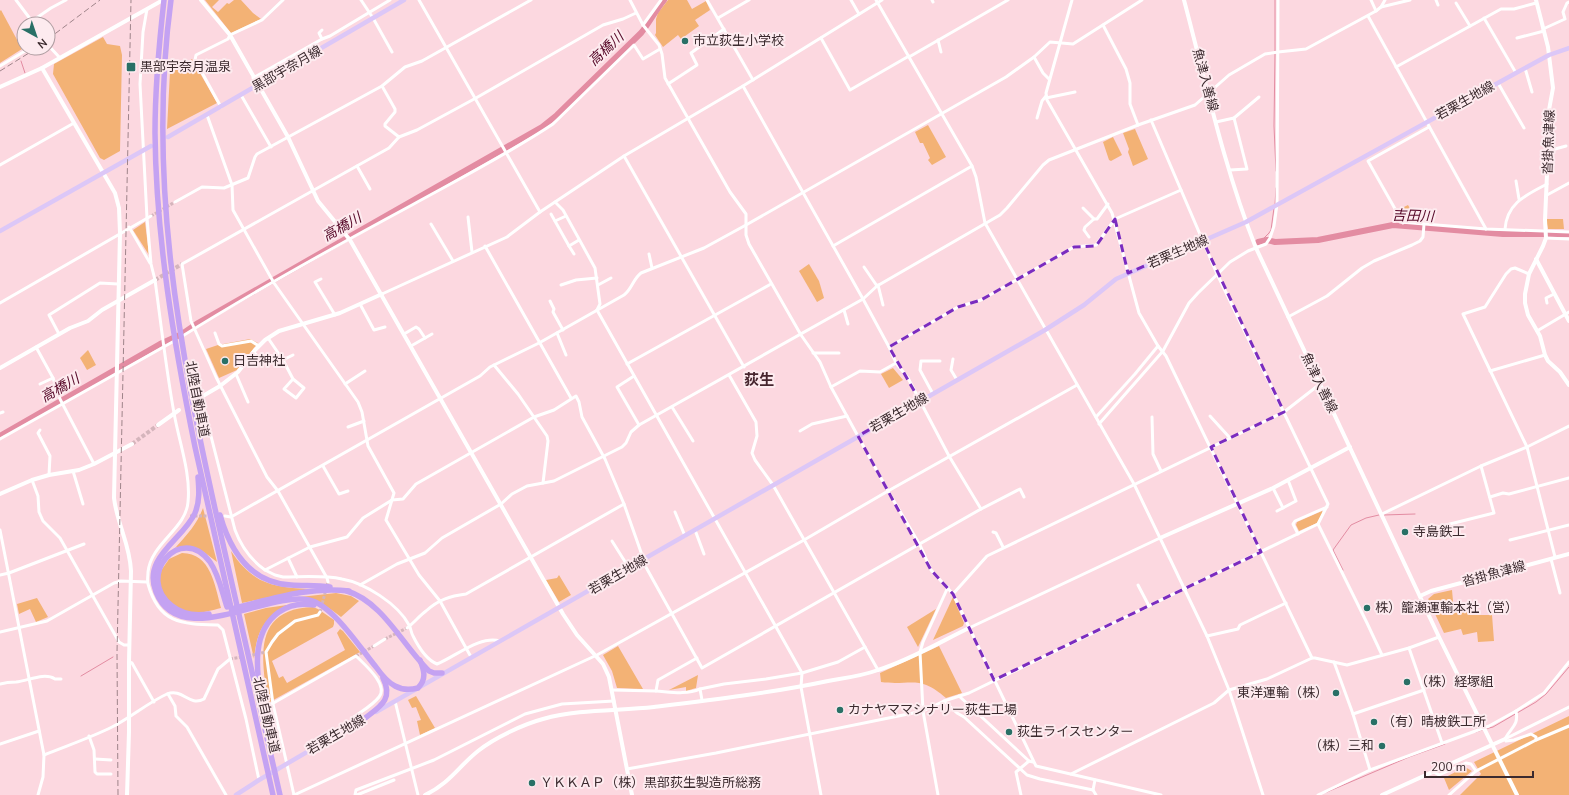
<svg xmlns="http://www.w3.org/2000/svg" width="1569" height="795" font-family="'Nunito Sans','Noto Sans JP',sans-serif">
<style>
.green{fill:#f3b275}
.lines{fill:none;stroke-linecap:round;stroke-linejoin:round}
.stream{stroke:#e38ca2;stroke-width:1}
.river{stroke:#e38ca2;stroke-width:6}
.street-tunnel{stroke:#d5b5bc;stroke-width:3;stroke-dasharray:3 1.5;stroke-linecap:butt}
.secondary-tunnel{stroke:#d5b5bc;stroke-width:4;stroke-dasharray:4 2;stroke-linecap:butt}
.street{stroke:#fff;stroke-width:3}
.secondary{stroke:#fff;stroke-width:4}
.primary{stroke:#dcc7f7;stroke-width:4.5}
.highway{stroke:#c4a2f2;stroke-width:5.5}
.rail{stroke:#9f848a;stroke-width:1;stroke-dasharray:6 3;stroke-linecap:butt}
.marked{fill:none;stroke:#7b2cbf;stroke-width:3;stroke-dasharray:8 5;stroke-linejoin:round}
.poi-dot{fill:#297066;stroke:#fdebef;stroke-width:1.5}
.labels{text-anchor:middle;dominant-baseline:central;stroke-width:4;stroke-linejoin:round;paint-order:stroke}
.poi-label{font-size:13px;fill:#3b2a2e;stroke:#fdebef;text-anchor:start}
.street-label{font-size:13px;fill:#3b2a2e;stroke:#fdebef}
.water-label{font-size:14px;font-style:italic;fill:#560727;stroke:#fdebef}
.quarter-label{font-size:15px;font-weight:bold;fill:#46252e;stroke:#fdebef}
</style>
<rect width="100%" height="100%" fill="#fcd8e0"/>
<g class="green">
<polygon points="205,0 219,0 212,7 218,12 227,3 229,4 234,0 241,0 253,13 261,19 231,33"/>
<polygon points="668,0 687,0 692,9 706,1 710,10 695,20 699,26 681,39 678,35 663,47 655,35 656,33 656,19 658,13"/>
<polygon points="1,10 22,49 0,63 0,11"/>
<polygon points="103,37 107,44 120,46 122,55 120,151 104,160 100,158 53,74 54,64"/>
<polygon points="192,59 217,103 167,129 170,72 182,68"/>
<polygon points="928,125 946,157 932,165 928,160 930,158 923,143 920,143 915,132"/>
<polygon points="1135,129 1148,159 1133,166 1128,152 1129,149 1123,133"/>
<polygon points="1113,137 1122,155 1111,161 1109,160 1103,142"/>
<polygon points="1408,205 1417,221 1403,220 1398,210"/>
<polygon points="1546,219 1563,219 1564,229 1548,229"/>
<polygon points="145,222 149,255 133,230"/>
<polygon points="809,264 819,281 824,298 817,302 799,271"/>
<polygon points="250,339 258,343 237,370 219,378 206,349 218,345"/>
<polygon points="88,350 96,365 87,370 80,358"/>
<polygon points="893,368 903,380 889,388 881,374"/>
<path d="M203,508l14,54c-15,-11 -23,-20 -42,-14 12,-13 22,-24 28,-40z"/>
<polygon points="1322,511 1323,512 1317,523 1299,531 1296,525 1297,522"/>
<path d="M231,551c22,33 41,36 78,38l-67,14z"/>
<path d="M182,553c29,0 33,33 39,55 -12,3 -27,8 -40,3 -13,-5 -23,-22 -21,-36 1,-6 6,-11 9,-16z"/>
<polygon points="559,575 571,595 559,602 546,580 557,578"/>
<polygon points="1452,590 1454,612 1468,610 1474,615 1492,615 1494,641 1478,642 1477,632 1463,635 1461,629 1444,633 1428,599 1434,594"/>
<path d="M336,593l15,3 8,5 -18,16c-13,-10 -25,-19 -41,-20z"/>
<polygon points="953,597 964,623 963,626 933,640"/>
<polygon points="37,598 48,617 36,622 30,609 19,614 17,604"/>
<path d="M294,604c-29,11 -37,25 -40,55l-10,-45 22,-6z"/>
<path d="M313,607l5,2 16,11v4l-1,3 -61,34 7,17 4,-2 4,7 58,-33 -8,-17 3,-4 3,2 17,21 -92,51c-6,-42 -17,-94 45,-96z"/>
<polygon points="936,609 918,647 907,627"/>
<polygon points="618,646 643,689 617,688 612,671 603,655"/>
<path d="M939,646l23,47 -16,5c-27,-24 -35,-12 -65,-16l-1,-9z"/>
<polygon points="698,675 696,688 686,691 686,687 669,690"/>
<polygon points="416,696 435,728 420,735 417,721 421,720 416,707 412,708 408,700"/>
<polygon points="1569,716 1569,795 1460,795 1481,774 1474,762"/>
<polygon points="1465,767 1472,771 1449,790 1444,778"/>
</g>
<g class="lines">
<g class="stream">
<polyline points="1275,51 1275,0"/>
<polyline points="1275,54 1274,126 1276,171"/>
<polyline points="21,61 25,73"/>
<polyline points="1275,205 1276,188"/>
<polyline points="1261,241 1269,233 1271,230 1274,208"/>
<polyline points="1384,515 1415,514"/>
<polyline points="1343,570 1333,550 1351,525 1366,518 1379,515"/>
<polyline points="81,676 113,657"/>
<polyline points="1485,729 1493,727 1536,702 1546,694 1569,667"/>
<polyline points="1476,732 1482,730"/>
<polyline points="1327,792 1409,757 1445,744"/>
</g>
<g class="river">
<polyline points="1258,242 1267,240 1275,242 1318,240 1393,225 1503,234 1569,234"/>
<path d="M0,436l160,-92 22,-10 16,-11 344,-196 15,-12 84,-82c9,-11 14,-22 23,-33"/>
</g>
<g class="street-tunnel">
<polyline points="151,216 175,202"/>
<polyline points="190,516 211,516"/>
<polyline points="320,612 328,582"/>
<polyline points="385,639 407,628"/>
<polyline points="248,656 266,652"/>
<polyline points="356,656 374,646"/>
<polyline points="230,659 242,657"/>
<polyline points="260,711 270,705"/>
</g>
<g class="secondary-tunnel">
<polyline points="155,280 182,264"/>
<polyline points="132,444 158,425"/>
</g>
<g class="street">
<polyline points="16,0 34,24"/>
<polyline points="361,0 373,18 392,52"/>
<polyline points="419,0 540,212"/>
<polyline points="707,0 753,80"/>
<polyline points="851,0 859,14"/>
<polyline points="876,0 972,166 976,177 985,223 1134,484 1160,538 1207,636 1229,690 1263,795"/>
<polyline points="932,0 933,2"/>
<polyline points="1072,0 1046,93 1047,100 1112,213 1139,313 1158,346 1166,356 1312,658"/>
<polyline points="1371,0 1376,11"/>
<polyline points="1436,0 1438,5"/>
<polyline points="1456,3 1470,26"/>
<polyline points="1381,7 1410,0"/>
<path d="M147,9l-4,23 -3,52 7,134 4,46 4,16c6,44 11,89 19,133 5,29 17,60 14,89 -2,27 -37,41 -40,70 0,4 -1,8 0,12 11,40 34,40 70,41l5,5 23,89 13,61"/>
<polyline points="1368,16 1486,229"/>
<polyline points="718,18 749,0"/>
<polyline points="1484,18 1516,73"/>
<polyline points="32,21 51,8 66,0"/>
<polyline points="643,25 661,0"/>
<polyline points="1103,25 1126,69 1130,83 1130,104 1138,125"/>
<polyline points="1543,29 1565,19 1563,12 1567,3 1569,2"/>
<polyline points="821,38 850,90 909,56"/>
<polyline points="1517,38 1544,31"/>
<polyline points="322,39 319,33 322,30"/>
<polyline points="938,40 941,52"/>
<polyline points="48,45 60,58"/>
<polyline points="909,57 1008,0"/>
<polyline points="1034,57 1043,73 1049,79"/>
<polyline points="0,66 30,48"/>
<polyline points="1396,67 1501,9 1514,9 1536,3"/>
<polyline points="1525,68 1532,92"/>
<polyline points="253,78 322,39 330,36 390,0"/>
<polyline points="1498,83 1524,128"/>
<polyline points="668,84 697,65 691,53 724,29"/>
<polyline points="382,86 395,109 395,112 385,124 385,126 399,137"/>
<polyline points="241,95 271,147"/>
<polyline points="1046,98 1075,92"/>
<polyline points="221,107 195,60 196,55 228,39 230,35 262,20 283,0"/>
<polyline points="207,115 232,185 233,210 274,283 358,402 362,412 368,446 394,493 386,520 419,575 440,601 471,657"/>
<polyline points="1037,118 1042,101 1046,96"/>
<polyline points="1234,118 1259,97"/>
<polyline points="1216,122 1234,118 1247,169 1230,170"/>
<polyline points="1548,151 1566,146"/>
<polyline points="624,156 744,367"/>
<polyline points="0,165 74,123"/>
<polyline points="357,166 370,189"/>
<polyline points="1516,181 1519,199"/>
<polyline points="1547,195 1569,183"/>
<polyline points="175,202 202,187 224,188 248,178 255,157 257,154 382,86 405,67 422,61 531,0"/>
<polyline points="555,202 563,210 595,268 600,304 597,310"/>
<polyline points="1083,208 1094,219 1097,219 1108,204"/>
<polyline points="551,214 569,246 579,240"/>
<polyline points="468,217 472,252"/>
<polyline points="555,221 566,216"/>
<polyline points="1400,222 1486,229 1569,232"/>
<polyline points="1403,223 1368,161 1429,127"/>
<polyline points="431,224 453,261"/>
<polyline points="129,227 150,263"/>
<path d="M1505,229c2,-26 21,-34 42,-45"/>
<polyline points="1089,237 1084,230 1085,227 1094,219"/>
<polyline points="1546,238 1569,239"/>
<polyline points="485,246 571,398"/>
<polyline points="569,246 574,254"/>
<polyline points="833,246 972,166"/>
<polyline points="649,254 652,268"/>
<polyline points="864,267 877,286"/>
<polyline points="1529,274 1515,268 1511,269 1506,274 1485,307 1463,314 1527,447 1555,557"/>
<polyline points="321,279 315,282 335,315"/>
<polyline points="561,285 576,280 597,278"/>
<polyline points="598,285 611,278"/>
<polyline points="878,285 883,305"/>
<polyline points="382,294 507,237 540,212 624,156 743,86 882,0"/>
<polyline points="550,301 554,309 553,312 563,330"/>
<polyline points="0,303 151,216"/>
<polyline points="1547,303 1546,298 1554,294"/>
<polyline points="360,304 374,330 385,327"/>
<polyline points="597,310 802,673 801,687 821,795"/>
<polyline points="844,310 848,324"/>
<polyline points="1288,317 1327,296 1362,268 1374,261 1412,245 1420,241 1423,237 1424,224"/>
<polyline points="1537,331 1569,312"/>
<polyline points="215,333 219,344 222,346 251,341 259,346"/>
<polyline points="557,333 566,355"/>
<polyline points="59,334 49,315 100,283 118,284"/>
<polyline points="404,334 416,327 419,329 425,338"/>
<path d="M181,337c75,-47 153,-90 231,-132 47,-26 96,-51 141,-81l81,-79 9,14 17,-10"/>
<polyline points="268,338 283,360 293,355"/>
<polyline points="411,346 432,334"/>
<polyline points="36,347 53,378 40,384"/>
<polyline points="889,347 958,307 981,300 1074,247 1096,245 1115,219 1181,190"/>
<polyline points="253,352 264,361 268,357"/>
<polyline points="813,353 839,353"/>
<polyline points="953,359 951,370 957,380"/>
<polyline points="283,360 293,379 304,388 296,398 284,389 293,379"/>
<polyline points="627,364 771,284"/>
<polyline points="494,365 518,394 547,436 548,441 543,483"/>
<polyline points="1490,371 1545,355"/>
<polyline points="236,374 248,402"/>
<polyline points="729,375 756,422 757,436 752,453 755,460 773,485 878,670"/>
<polyline points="634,376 617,387 639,425"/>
<polyline points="53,378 60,399 94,464"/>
<polyline points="345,384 365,371"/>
<polyline points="1077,385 888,491 920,545 931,570 953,594 1036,766 1161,795"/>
<polyline points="831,387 860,371 880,372 896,363"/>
<polyline points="933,394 920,370 921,361 940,361"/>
<path d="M201,397l34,133c6,16 16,30 30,40l45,-23 37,-10 16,-19 29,-18 11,-1 13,-15 118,-67 20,-7 22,-14 3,6 3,15 23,42 19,45 18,51v5l60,108 279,-159 39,-20 4,8"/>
<polyline points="672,407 693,441"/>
<polyline points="0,413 3,412"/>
<polyline points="1210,416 1230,438"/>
<polyline points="1096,417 1135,374 1158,346"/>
<polyline points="1152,417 1153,454 1161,471"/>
<polyline points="1099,424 1163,351 1189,303 1198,293 1230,262 1248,251 1266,244 1270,238 1274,226 1277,204 1278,0"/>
<polyline points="348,427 364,421"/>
<polyline points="40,430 38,433 50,456 49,475"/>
<polyline points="800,431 812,424 847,416"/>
<polyline points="0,439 176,340"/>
<polyline points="323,466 339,494 348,491"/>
<polyline points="73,471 83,504"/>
<polyline points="32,480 38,496 39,512 43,521 60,538 119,642 124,645 129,645"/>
<polyline points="1273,488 1283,508"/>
<polyline points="1490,497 1503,493 1509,494 1569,478"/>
<polyline points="981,509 949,456 908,378 896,363 889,347 863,299 877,286 1000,215 1007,208 1043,165 1049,160 1138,125 1195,105 1229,75 1265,54 1278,52 1306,49 1376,11 1381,7 1385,0"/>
<polyline points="1277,511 1296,501 1288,480"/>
<polyline points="675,512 685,536"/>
<polyline points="1382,514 1481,466 1527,447 1569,426"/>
<path d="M225,516l6,1 249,-141 10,-9 49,-24 85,-48c8,-6 9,-16 17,-22l63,-25 42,-23v-11l-16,-22 -65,-114 -3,-24 -3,-9 -16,-20 -13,-25"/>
<polyline points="1318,524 1367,623 1382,655"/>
<polyline points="0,530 44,755 43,777 38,795"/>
<polyline points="695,530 704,554"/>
<polyline points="993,532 996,533 1003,547"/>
<polyline points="1418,532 1494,513 1481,466"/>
<polyline points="1298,534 1293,524 1295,521 1327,507"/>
<polyline points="1510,540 1569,525"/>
<polyline points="612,541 629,568"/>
<polyline points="288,558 297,577"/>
<polyline points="1551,559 1560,593"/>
<path d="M265,570l10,5 8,2c19,0 40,-2 59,2 23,4 56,25 67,46 2,3 2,8 4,11 5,10 14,24 24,28 18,-7 43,-29 63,-23"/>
<polyline points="0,575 9,573 84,544"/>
<polyline points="328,582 327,578 278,491 267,477 216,377 191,321 182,264 389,148 399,137 417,130 476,98 603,25 623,19 636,13"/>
<polyline points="360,585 397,564 425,553 442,538 501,504 512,494 527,486 554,481 622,447 626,443 631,432 639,425 863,299 743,86"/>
<polyline points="1138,585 1149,606"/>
<polyline points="953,594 987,556 1284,412 1320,384"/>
<path d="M407,628c7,-5 12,-12 19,-17 12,-11 24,-15 40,-17l158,-90"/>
<polyline points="969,628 1160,538"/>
<polyline points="0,632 47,621 114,583 121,581 147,582"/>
<polyline points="1207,636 1238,629 1240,625 1286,603"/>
<polyline points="374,646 385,639"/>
<polyline points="1409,648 1442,743"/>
<path d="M697,658l-39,22 -2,11c15,1 30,4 44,-2"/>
<polyline points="129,662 132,663 154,702"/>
<polyline points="1334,662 1353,714 1370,770"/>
<path d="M0,684c7,-2 9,-2 16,-2 12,-1 28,-10 39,-3h6"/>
<polyline points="612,690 656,691"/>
<polyline points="168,694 175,706 176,716 187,727 226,795"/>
<polyline points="959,696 1029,761 1033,762"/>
<polyline points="702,700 700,689 724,684 766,679 802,673 838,662 865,647"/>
<polyline points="395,701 418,795"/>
<polyline points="944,701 957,713 964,717 1027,775 1040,779 1093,790"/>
<path d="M270,705l86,-49c8,8 33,29 23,41 -6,8 -17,14 -25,20l-1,8"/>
<polyline points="1516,711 1544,693 1569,662"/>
<polyline points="1353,714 1424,690"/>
<polyline points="89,736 94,750 95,772 97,774 111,774"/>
<polyline points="1505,739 1569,707"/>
<polyline points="1536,740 1569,726"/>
<polyline points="0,744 39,731"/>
<path d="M44,755c22,-9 46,-17 68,-28 18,-9 37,-25 55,-33 16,-6 22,13 37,5l14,-30 12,-10"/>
<polyline points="95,759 111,760"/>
<polyline points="627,769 716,753 923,711 944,701 969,693 1318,524 1328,504 1217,274 1151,120"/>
<polyline points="1434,772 1439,775 1466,763 1471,764 1476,771"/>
<polyline points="1071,774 1214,703 1229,690 1267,679 1312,658 1315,658 1347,665 1409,648 1439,637"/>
<polyline points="1095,780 1093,790 1096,795"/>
<polyline points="294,795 597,655 804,540 888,491 831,387 820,362 801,335 749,244 746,235 746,225 1006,77 1034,57 1050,42 1073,44 1142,0"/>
<polyline points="294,795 273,704 266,652 272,642 278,634 295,621 318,615 320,612"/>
<polyline points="355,795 356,790 434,760 525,714 562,704 614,701"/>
<polyline points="357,795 394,780"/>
<polyline points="938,795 923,711 920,652 923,642 948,587"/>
<polyline points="1021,795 1016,772 1029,761"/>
<path d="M1318,795l52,-25 119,-44 27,-15c3,15 -5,16 -11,28"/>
<polyline points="1449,795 1476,771 1536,740 1536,737 1531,734 1514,740 1506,741 1505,739"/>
</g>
<g class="secondary">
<polyline points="201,0 230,35 288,137 318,201 350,240 563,614 577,635 603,664 609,677 632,795"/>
<path d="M1184,0c22,83 40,168 72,248l183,389 78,158"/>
<polyline points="1536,0 1548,47 1553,88 1547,121 1548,151 1545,220 1546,238 1543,246 1529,274 1525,294 1525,303 1528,315 1540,336 1545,355 1548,361 1560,372 1569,385"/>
<path d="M42,68l73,125 4,15 1,25 -6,265c3,26 16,46 17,73l-2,91v70l-2,63"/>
<polyline points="0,87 42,68 163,0"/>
<polyline points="1536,259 1569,321"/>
<polyline points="0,368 70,328 88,321 102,310 155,280"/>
<polyline points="196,400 220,386 238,372 255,350 265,340 279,331 340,313 382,294"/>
<polyline points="158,425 179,410"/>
<polyline points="0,494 32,480 49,475 79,470 94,464 132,444"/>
<polyline points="1160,538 1273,488 1350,447"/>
<polyline points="1420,596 1431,591 1569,554"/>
<path d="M425,795c25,-12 33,-28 53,-44 16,-13 46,-27 65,-32 36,-10 74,-8 111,-12 58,-7 117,-14 174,-26 17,-3 34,-5 50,-11 32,-10 62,-28 91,-42"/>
<polyline points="1382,795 1505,739"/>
</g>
<g class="primary">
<polyline points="168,137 404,0"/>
<polyline points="0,231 151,146"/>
<polyline points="376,712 1045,330 1084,305 1116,279 1246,222 1516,73 1549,55 1569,48"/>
<polyline points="236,795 259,780 367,717"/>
</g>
<g class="highway">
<path d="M164,0c-5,44 -9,88 -9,133 1,106 19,210 40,314l78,348"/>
<path d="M171,0c-24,179 8,348 47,522 20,91 41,182 62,273"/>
<path d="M198,477c1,12 2,24 -3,36 -12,27 -53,44 -39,79 23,59 110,-1 153,8 24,5 51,48 67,67 5,7 11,15 19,19 7,4 15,4 23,2 9,-9 6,-18 2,-28"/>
<path d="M220,515c10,35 30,68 71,70 13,1 26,0 39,2"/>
<path d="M347,591c36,11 56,55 82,80l5,2h8"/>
<path d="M235,608c37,-9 75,-22 114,-17"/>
<path d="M209,614c-13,2 -26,1 -37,-8 -38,-29 9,-84 38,-44 9,13 12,30 17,45"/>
<path d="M261,697c-5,-28 -9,-66 18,-85 10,-7 23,-9 35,-7"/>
<path d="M364,719c15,-12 30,-19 19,-41"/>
</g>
<g class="rail">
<polyline points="48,39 100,0"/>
<polyline points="0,71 37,48"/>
<polyline points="118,795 117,653 131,0"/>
</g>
</g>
<path class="marked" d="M1115,219l13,54 75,-32 81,171 -73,35 50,105 -267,128 -41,-86 -22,-24 -73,-134 62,-35 -31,-54 69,-40 23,-7 93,-53 22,-1z"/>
<g class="poi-dot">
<circle cx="685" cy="41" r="4"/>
<rect x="126" y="62" width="10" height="10" rx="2"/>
<circle cx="225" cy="361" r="4"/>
<circle cx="1405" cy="532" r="4"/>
<circle cx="1367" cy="608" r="4"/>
<circle cx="1407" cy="682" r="4"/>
<circle cx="1336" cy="693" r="4"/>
<circle cx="840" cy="710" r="4"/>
<circle cx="1374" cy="722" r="4"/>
<circle cx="1009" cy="732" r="4"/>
<circle cx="1382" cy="746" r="4"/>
<circle cx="532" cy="783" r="4"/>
</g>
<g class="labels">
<g class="poi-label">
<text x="693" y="41">市立荻生小学校</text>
<text x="140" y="67">黒部宇奈月温泉</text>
<text x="233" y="361">日吉神社</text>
<text x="1413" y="532">寺島鉄工</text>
<text x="1375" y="608">株）籠瀬運輸本社（営）</text>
<text x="1415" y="682">（株）経塚組</text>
<text x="1328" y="693" text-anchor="end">東洋運輸（株）</text>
<text x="848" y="710">カナヤママシナリー荻生工場</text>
<text x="1382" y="722">（有）晴柀鉄工所</text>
<text x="1017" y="732">荻生ライスセンター</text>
<text x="1374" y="746" text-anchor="end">（株）三和</text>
<text x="540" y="783">ＹＫＫＡＰ（株）黒部荻生製造所総務</text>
</g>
<g class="street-label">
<text transform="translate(287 69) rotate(-30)">黒部宇奈月線</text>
<text transform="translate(1205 80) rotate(75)">魚津入善線</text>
<text transform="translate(1465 101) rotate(-29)">若栗生地線</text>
<text transform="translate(1549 142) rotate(-88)">沓掛魚津線</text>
<text transform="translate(1178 252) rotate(-23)">若栗生地線</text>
<text transform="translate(1319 383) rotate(64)">魚津入善線</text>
<text transform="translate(197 399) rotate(79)">北陸自動車道</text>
<text transform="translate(899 413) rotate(-30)">若栗生地線</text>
<text transform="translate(1494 574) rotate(-15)">沓掛魚津線</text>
<text transform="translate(618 575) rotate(-30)">若栗生地線</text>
<text transform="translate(266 715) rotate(77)">北陸自動車道</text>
<text transform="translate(336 735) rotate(-30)">若栗生地線</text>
</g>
<g class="water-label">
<text transform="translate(606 49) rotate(-43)">高橋川</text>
<text transform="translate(1413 216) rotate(2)">吉田川</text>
<text transform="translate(342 227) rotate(-30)">高橋川</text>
<text transform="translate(60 388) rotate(-30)">高橋川</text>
</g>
<g class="quarter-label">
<text x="759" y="380">荻生</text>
</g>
</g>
<g transform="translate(36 36) rotate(140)"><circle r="19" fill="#fdebef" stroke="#af9ea2"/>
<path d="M0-3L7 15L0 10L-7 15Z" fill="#297066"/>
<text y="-6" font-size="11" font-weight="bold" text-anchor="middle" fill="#3b2a2e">N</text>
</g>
<path d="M1425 771v6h108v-6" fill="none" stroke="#3b2a2e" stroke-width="2"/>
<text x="1431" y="771" font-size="12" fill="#3b2a2e" stroke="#fdebef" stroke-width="3" paint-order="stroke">200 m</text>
</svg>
